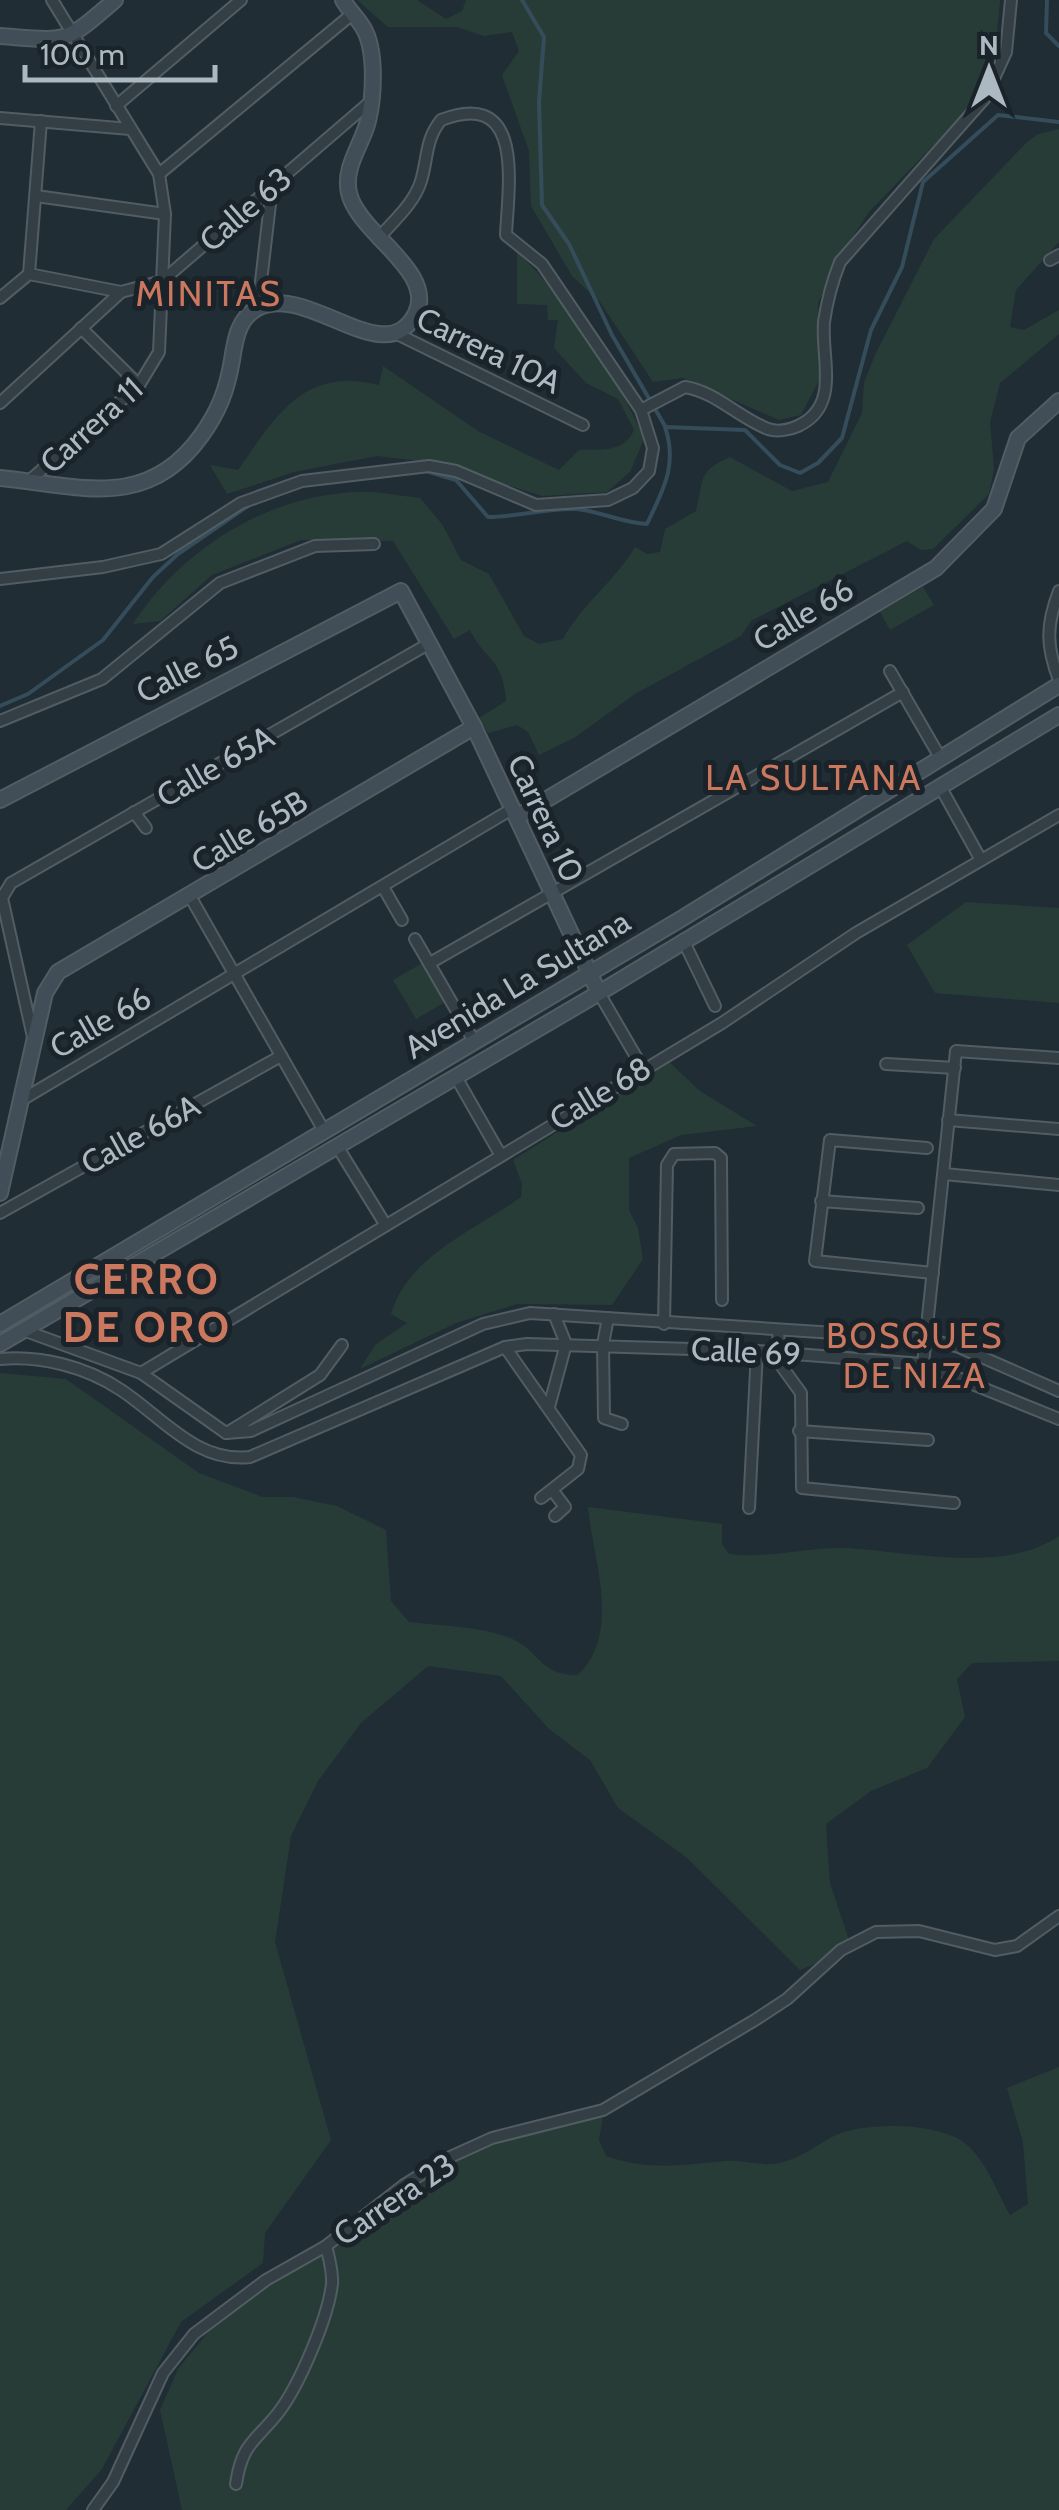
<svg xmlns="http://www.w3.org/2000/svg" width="1059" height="2510" font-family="Cabin,sans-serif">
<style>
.green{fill:#283c37}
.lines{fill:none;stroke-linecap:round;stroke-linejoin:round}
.stream{stroke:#354c5a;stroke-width:4}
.street-casing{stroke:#515c63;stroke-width:14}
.secondary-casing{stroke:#515c63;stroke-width:18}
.street{stroke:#333e45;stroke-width:10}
.secondary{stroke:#414e57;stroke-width:14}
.labels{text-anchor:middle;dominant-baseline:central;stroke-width:10;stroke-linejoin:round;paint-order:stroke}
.street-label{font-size:32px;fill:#adb9c2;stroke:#192329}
.neighbourhood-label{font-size:35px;letter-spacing:2.5px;fill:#cb785f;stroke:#192329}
.district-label{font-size:42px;font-weight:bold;letter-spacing:2.5px;fill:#cb785f;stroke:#192329}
</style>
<rect width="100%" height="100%" fill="#202d34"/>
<g class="green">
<polygon points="357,0 417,0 446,19 462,11 466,0 1000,0 996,45 975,102 869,212 840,256 818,303 820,379 801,415 779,420 683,378 653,382 600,302 572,276 531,206 529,151 502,75 519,51 512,32 484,36 457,27 388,27"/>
<path d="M1059,129v113l-43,48 -6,37 14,3 35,-20v24l-59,49 -10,39 4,47 -5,25 -56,55 -12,1 -14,-9 -156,80 -10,15 -106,58 -61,44 -35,17 -11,-23 -11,-7 -29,8 -9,-15 27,-17c-3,-44 -22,-41 -36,-71l-16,9 -61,-98 -92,-1 -89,35 -52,46 -27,3c49,-75 134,-129 225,-132 20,-1 42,4 62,6l22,26 19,36 28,14 35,62 15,8 24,-5c19,-35 52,-58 72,-92l12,7 13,-2 5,-23 31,-18c8,-31 1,-40 34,-54l62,34 36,-9 34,-69 2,-31 12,-29 58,-114 93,-97 11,-8z"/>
<path d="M517,252c48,44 102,126 127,187l-14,33 -23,20 -65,4 -105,-33 -60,-7 -83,16 -67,22 -17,-29 28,5c38,-54 65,-104 141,-85l4,-19 95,65 81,39 20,-20c23,-1 45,3 55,-20l-16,-31 -32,-16 -32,-35 4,-28h-10l-1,-15 -30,-1z"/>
<polygon points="923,587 934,605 890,630 880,612"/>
<polygon points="966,902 1059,908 1059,1003 935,993 907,945"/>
<polygon points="426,961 449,1000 416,1019 393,980"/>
<path d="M669,1062l31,29 57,35 -76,9 -52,23v52l9,18 5,31 -31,46 -95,-1 -61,19 -96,46 15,-24 32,-22 -16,-9c17,-58 83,-83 130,-117l1,-13 -9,-24z"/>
<path d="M0,1373l66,6 133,94 64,24h30l44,9 49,24 5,71 18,21c31,4 67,4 96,14 36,12 32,40 73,39 44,-43 15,-114 10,-168l134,17v20l7,10c40,5 77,-7 116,-6 64,3 157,27 214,-12v125l-87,2 -15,16 8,38 -38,51 -56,23 -45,33 4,59 22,66 -52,21 -114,-113 -68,-49 -28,-48 -41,-31 -48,-53 -73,-10 -67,57 -43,58 -27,55 -16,106 56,198 -66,93 -2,30 -82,59 -79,147 -36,41h-66z"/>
<path d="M1059,2067v443h-877l-22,-100 18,-41 31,-38 58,-47 57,-31 79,-63 44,-27 48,-21 108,-26 -4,24 7,16c41,15 77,9 120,5 15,-1 30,4 46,3 24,-2 41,-17 62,-28 29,-15 107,-14 132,8 21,18 31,48 44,71l18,-11 -5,-62 -16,-54z"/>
</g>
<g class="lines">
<g class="stream">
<polyline points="522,0 544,37 539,102 542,205 569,244 612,335 665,426"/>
<polyline points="1047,0 1046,33 1059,46"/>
<path d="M426,471l30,9 32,37c30,0 57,-9 88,-8 24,2 46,14 71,15 16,-34 31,-59 18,-97l80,3 35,35 20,8 18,-10 24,-25 29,-108 31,-63 21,-85 75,-67 61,7"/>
<polyline points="0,706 28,694 103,640 153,577 178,554 251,504"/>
</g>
<g class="street-casing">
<g id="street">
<polyline points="116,106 241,0"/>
<polyline points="0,118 130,129"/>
<polyline points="159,174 351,15"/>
<polyline points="36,196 165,214"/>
<polyline points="1050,260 1059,255"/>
<polyline points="29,274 121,292 162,281 370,102"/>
<polyline points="29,274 41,121"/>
<polyline points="0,298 29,274"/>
<polyline points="258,307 272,187"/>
<polyline points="81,328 139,385"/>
<polyline points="395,333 583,425"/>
<polyline points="0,403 121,292"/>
<path d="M641,410l44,-23c31,5 54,31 83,42 9,3 21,1 30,-3 43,-20 23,-67 26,-104 3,-21 8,-40 16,-60l145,-164 21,-46 5,-52"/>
<polyline points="29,481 139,385 159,352 165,214 159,174 52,0"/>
<path d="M0,579l103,-12 58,-13 80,-51 61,-22 127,-15 27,5 80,34 72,-5 25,-12 16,-17 4,-23 -12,-38 -99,-146 -36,-29c2,-48 20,-148 -65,-115 -16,20 -13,38 -20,61 -7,23 -28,40 -43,58"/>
<path d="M1059,591c-13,34 -13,55 0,89"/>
<polyline points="890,671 941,759"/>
<polyline points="0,721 102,679 220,583 315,546 374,544"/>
<polyline points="941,788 981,860"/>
<polyline points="134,812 146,828"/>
<polyline points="383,887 402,920"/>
<polyline points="191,898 323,1129"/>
<polyline points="415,939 474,1041"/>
<polyline points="683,940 715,1006"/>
<polyline points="430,963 903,692"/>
<polyline points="599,993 642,1067"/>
<polyline points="33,1037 2,898 11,883 430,643"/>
<polyline points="886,1064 955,1068"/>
<polyline points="456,1077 500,1154"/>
<polyline points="25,1098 512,809"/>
<polyline points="948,1120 1059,1129"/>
<polyline points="337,1146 385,1224"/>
<polyline points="927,1148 830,1140 815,1261 933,1273"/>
<polyline points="944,1174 1059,1185"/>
<polyline points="821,1201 918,1208"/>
<polyline points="0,1213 281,1056"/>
<polyline points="608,1318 603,1344 604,1418 622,1424"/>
<polyline points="664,1324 667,1165 674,1154 715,1153 721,1158 722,1300"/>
<polyline points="23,1330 141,1373 226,1433"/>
<polyline points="778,1331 780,1364 801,1393 802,1488 954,1503"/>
<polyline points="505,1347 581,1455 578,1469 541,1498"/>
<path d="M0,1359c40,-4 87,8 121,31 41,27 75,73 129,67l255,-110 22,-3 230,7 166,13 136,55"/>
<polyline points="923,1364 956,1051 1059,1058"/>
<polyline points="141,1373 722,1023 856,933 1059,815"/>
<polyline points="549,1407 566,1344 554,1314"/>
<polyline points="799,1431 928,1440"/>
<polyline points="226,1433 251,1431 483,1324 530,1313 927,1339 959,1347 1059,1391"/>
<polyline points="227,1433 320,1375 342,1345"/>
<polyline points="553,1491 565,1507 555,1516"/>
<polyline points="749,1508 757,1351"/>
<path d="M236,2484c6,-41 19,-42 42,-71 21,-27 50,-95 54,-129 1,-13 -3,-26 -6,-38"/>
<polyline points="93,2510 113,2482 163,2373 194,2334 266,2280 326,2246 404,2185 448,2158 492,2138 603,2110 755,2020 787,1999 841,1950 876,1932 919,1931 995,1950 1017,1946 1059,1916"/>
</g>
</g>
<g class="secondary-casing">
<g id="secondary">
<path d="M0,36c68,5 63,9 115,-36"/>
<path d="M0,478c80,8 147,33 201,-42 18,-25 26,-46 31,-76 3,-20 6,-42 26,-52 50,-26 128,66 158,5 20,-42 -58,-80 -67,-120 -6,-26 13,-48 19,-72 6,-24 8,-68 -3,-90 -5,-11 -16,-20 -22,-31"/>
<polyline points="0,800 401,591 474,727 599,993"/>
<polyline points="517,817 936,568 994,509 1018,438 1059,401"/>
<polyline points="0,1193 45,993 58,972 474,727"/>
<polyline points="0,1324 681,919 1059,685"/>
<polyline points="0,1344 599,993 1059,715"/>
</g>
</g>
<use href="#street" class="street"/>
<use href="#secondary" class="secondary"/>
</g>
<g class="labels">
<g class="street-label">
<text transform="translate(245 209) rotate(-41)">Calle 63</text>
<text transform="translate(489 350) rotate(26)">Carrera 10A</text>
<text transform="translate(91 425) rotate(-42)">Carrera 11</text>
<text transform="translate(803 614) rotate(-31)">Calle 66</text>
<text transform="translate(187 669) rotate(-27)">Calle 65</text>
<text transform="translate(215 766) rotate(-30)">Calle 65A</text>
<text transform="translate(546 818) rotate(65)">Carrera 10</text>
<text transform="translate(249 831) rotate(-31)">Calle 65B</text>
<text transform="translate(517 984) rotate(-31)">Avenida La Sultana</text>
<text transform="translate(100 1022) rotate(-30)">Calle 66</text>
<text transform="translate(600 1093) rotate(-31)">Calle 68</text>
<text transform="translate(140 1134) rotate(-29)">Calle 66A</text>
<text transform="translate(746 1351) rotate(3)">Calle 69</text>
<text transform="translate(394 2199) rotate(-34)">Carrera 23</text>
</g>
<g class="neighbourhood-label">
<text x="209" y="293">MINITAS</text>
<text x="814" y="777">LA SULTANA</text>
<text x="915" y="1335">BOSQUES<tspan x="915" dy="40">DE NIZA</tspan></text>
</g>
<g class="district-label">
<text x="147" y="1279">CERRO<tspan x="147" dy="48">DE ORO</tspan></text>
</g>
</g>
<g transform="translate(989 70)" stroke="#192329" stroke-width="8" paint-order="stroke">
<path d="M0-8L18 38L0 25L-18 38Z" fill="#adb9c2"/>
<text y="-15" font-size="28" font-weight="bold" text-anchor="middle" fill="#adb9c2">N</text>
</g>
<path d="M25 65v15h190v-15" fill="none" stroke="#adb9c2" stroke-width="5"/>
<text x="40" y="65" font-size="30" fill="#adb9c2" stroke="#192329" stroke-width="8" paint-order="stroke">100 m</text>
</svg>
